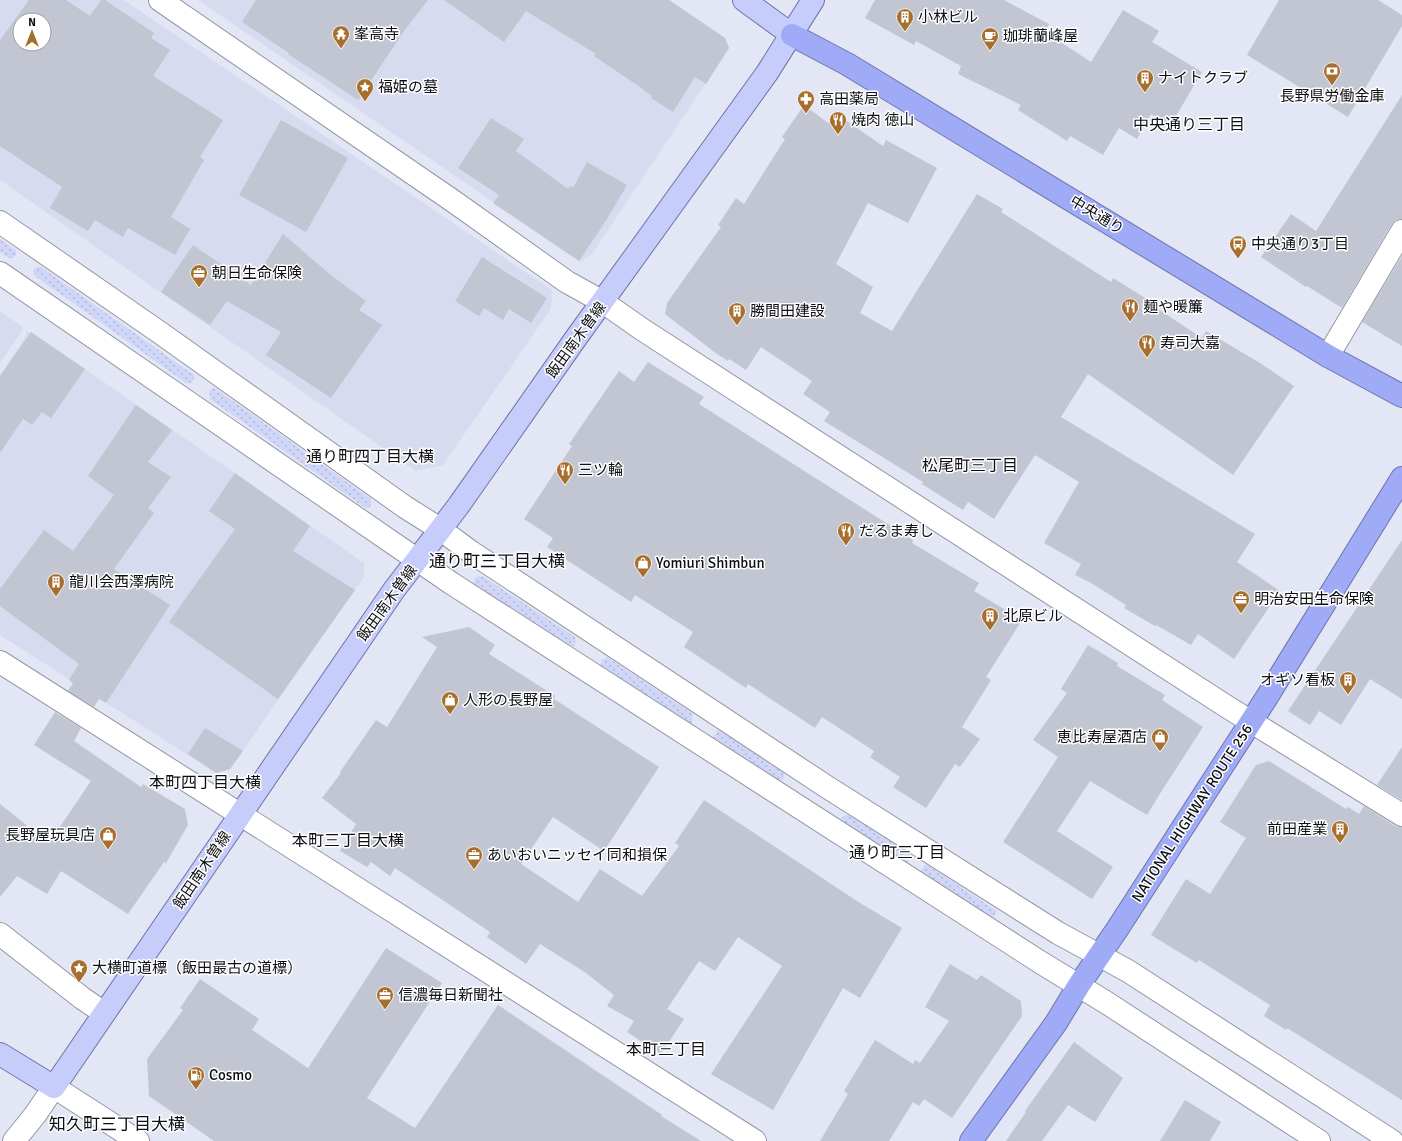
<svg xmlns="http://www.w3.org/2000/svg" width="1402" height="1141" font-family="Signika,'Noto Sans JP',sans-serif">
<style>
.built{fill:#d7dbf0;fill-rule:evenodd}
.grass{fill:url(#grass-dots)}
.building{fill:#c2c5d2;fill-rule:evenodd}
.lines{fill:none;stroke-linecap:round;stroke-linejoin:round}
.street-casing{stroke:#9496a3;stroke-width:24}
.secondary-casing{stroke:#9496a3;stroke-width:24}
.primary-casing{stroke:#6d74a8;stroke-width:24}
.highway-casing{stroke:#6d74a8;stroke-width:24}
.street{stroke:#fff;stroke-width:22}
.secondary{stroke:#fff;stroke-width:22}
.primary{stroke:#c6cdfb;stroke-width:22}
.highway{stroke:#a0abf8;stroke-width:22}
.labels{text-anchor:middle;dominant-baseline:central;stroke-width:3;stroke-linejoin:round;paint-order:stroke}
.poi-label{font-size:15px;fill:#0e0f14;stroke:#fff;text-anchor:start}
.street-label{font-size:15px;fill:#0e0f14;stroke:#fff}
.neighbourhood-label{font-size:16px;fill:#0e0f14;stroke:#fff}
.quarter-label{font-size:17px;fill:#0e0f14;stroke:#fff}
</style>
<defs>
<pattern id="grass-dots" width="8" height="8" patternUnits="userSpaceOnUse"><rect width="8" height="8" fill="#d0d6f8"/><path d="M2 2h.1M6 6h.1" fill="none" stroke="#b1b6d4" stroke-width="1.8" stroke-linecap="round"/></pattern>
</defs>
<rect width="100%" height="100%" fill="#e3e6f4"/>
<g class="built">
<path d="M0,0h124l428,290 -1,19 -108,156 -27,6 -416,-291zM20,20h24v24h-24z"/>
<polygon points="198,0 669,0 725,38 729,48 593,253 581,262"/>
<polygon points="0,311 23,327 23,329 0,363"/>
<polygon points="26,331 33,334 85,369 364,563 364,577 230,769 216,773 0,635 0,375 26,336"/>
</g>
<g class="grass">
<polygon points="0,239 16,250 16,255 12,258 9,258 0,252"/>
<polygon points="36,267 41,267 194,375 194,379 191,383 186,383 35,276 33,271"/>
<polygon points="212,388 216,389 371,499 371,505 369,508 364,507 210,399 209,391"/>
<polygon points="479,576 484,577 575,637 576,642 574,646 568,647 476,586 474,583 475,578"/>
<polygon points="607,657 693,714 692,723 687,724 600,666 602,660"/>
<polygon points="718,730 721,731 784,773 784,778 781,781 777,780 714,740 713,737"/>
<polygon points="846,815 850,815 910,853 908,862 902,863 843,822 842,817"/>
<polygon points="926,864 997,911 992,919 920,872"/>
</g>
<g class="building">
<path d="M29,0h37l24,16 11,-16h4l49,33 -3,5 19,12 -17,26 70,44 -23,37 4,3 -33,57 19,12 -15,26 -47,-27 -5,9 -28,-17 -7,11 -38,-23 12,-21 -62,-41v-106zM20,20h24v24h-24z"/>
<polygon points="256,0 428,0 404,31 358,100 288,54 289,53 242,22"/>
<polygon points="444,0 669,0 725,38 729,48 706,84 695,77 673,112 651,98 652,96 637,85 594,56 596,54 526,11 504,42"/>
<polygon points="875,0 1004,0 1049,24 1045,32 1091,62 1123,10 1159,31 1152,42 1202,72 1170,126 1151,114 1137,139 1119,128 1103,155 1070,136 1067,141 1018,110 1021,105 958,74 961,66 916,41 914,45 865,18"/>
<polygon points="1279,0 1378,0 1402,15 1402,26 1348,117 1247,55"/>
<polygon points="1402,95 1402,219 1396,220 1391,225 1342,308 1307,286 1306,287 1261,257 1291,214 1316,231"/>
<polygon points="804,105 828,123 835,113 883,146 886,140 937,168 908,223 868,203 836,264 873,287 860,313 892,331 977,194 1003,209 1001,212 1111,282 1113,278 1150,301 1149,303 1202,338 1206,331 1260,363 1294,386 1233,475 1088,374 1061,417 1255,534 1237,562 1280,591 1234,659 1198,634 1191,645 1156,625 1155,626 1124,608 1126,605 1091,583 1075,575 1081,564 1044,543 1079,482 1035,455 994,519 968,502 963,510 922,484 923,482 824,421 830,412 803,394 812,381 761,347 746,370 729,359 728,361 717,354 665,314 667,303 721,227 718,225 736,198 744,204 785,139 782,137"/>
<polygon points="491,118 524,139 516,151 568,189 570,186 573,188 587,162 627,185 607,219 579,261 493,203 499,195 458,168"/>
<polygon points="281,120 348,158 306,232 239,195"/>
<polygon points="283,234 332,276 366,301 359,310 382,325 331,398 266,355 281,332 227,301 210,325 161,292 193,245 251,285"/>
<polygon points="1402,256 1402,346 1362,322"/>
<polygon points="482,257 547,298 531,323 509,309 503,320 484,308 479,316 455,301"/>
<polygon points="31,332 85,369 51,418 42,412 32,425 23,419 0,453 0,376"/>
<polygon points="648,362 704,397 699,404 913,540 912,543 979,583 974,591 1022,620 986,677 991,680 962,727 980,739 960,767 955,764 926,808 893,787 900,777 870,757 874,751 822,717 815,728 748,684 746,688 684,647 693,632 635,595 631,602 547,547 553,538 524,519 572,446 569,444 619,371 634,382"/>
<polygon points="136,405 172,430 148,462 171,477 148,508 154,513 114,569 170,605 106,703 99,699 94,707 68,691 73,683 69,680 79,664 0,606 0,589 44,530 73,551 114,495 88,476"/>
<polygon points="235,473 310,526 293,551 355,590 278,699 169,622 235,529 209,511"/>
<polygon points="1402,540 1402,699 1370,679 1341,725 1319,711 1310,725 1288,711"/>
<polygon points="469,627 495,645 489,654 555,696 554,699 659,767 604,851 553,817 521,864 578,902 600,869 642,896 679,846 675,843 704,800 860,903 902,928 860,998 843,988 773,1110 711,1074 782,966 738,937 715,971 699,961 667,1009 684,1019 661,1054 627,1032 634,1021 607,1006 614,995 586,973 540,944 526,964 487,937 490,932 395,868 390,876 371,862 367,867 340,851 356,824 322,798 341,773 340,772 376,720 387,727 437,647 422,637"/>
<polygon points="1088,645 1118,663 1117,666 1165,695 1162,700 1203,727 1161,792 1147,815 1090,781 1057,831 1113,867 1092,899 1003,842 1058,757 1033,740 1067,693 1061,689"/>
<polygon points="55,712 81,728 74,741 141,787 143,784 185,809 188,825 166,863 164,862 128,914 61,871 47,894 17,876 0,897 0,804 49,843 91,781 34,745"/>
<polygon points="205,728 243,751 230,769 216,773 188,754"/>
<polygon points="1402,747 1402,800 1377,785"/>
<polygon points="1269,761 1346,809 1348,807 1359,814 1364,806 1395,826 1402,827 1402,1100 1287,1028 1286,1030 1264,1016 1270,1005 1199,960 1197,963 1151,935 1186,879 1210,894 1246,838 1220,822 1256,765"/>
<polygon points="386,948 442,983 367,1098 415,1128 498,1005 662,1115 661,1116 701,1141 214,1141 149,1096 147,1059 183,1010 180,1008 200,979 259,1019 252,1030 308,1068"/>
<polygon points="950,964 977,980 981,975 1021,1001 1022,1016 952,1118 924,1099 919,1106 913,1102 889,1141 820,1141 848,1094 844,1091 875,1040 913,1064 915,1060 920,1063 949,1021 925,1007"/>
<polygon points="1074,1042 1123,1078 1095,1122 1068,1105 1042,1141 1006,1141 1026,1112 1025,1111"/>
<polygon points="1185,1100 1221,1122 1210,1141 1160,1141"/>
</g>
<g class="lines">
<g class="street-casing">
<g id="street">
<polyline points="1328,356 1402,231"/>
<polyline points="0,662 755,1141"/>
<polyline points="0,934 82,998 104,1013"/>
</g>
</g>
<g class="secondary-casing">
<g id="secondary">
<polyline points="160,0 453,201 567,282 603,302 643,330 1229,708 1402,815"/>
<polyline points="0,222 159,332 405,507 440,529 471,552 827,787 1058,933 1128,971 1392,1141"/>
<polyline points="0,273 451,583 1040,962 1107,1003 1319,1141"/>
<polyline points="14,1141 35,1115 54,1087 138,1141"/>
</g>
</g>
<g class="primary-casing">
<g id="primary">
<polyline points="744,0 792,35"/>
<polyline points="0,1054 54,1087 394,590 459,505 576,338 767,73 813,0"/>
</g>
</g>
<g class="highway-casing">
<g id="highway">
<polyline points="792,35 847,64 1328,356 1402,396"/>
<polyline points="971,1141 1056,1023 1079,985 1118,928 1267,697 1402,478"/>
</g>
</g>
<use href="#street" class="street"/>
<use href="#secondary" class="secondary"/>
<use href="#primary" class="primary"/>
<use href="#highway" class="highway"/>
</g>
<defs>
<g id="building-pin" transform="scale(0.9)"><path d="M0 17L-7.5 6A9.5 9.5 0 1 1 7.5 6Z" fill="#a76f2d" stroke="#fff"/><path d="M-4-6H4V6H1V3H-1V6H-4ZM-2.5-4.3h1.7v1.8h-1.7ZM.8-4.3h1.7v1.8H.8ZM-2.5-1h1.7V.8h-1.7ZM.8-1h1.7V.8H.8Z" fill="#fff"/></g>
<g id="temple-pin" transform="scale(0.9)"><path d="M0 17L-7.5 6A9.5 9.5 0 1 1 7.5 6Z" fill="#a76f2d" stroke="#fff"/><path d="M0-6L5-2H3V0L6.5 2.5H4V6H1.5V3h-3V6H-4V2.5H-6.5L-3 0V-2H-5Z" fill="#fff"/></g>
<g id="cafe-pin" transform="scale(0.9)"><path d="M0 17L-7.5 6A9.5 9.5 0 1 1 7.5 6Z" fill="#a76f2d" stroke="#fff"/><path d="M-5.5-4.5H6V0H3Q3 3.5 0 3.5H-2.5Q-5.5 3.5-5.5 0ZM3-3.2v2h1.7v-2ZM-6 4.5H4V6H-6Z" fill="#fff"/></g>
<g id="bank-pin" transform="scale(0.9)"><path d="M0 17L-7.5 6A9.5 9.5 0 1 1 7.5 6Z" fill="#a76f2d" stroke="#fff"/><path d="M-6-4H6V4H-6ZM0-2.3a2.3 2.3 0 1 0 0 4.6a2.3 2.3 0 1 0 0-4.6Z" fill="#fff"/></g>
<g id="sight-pin" transform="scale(0.9)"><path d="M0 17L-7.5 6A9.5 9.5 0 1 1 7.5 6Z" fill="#a76f2d" stroke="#fff"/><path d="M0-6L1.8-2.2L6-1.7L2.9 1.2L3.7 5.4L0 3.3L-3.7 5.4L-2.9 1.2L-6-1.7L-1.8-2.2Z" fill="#fff"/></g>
<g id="pharmacy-pin" transform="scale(0.9)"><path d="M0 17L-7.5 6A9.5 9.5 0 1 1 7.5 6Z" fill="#a76f2d" stroke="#fff"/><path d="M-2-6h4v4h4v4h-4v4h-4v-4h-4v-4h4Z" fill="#fff"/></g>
<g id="restaurant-pin" transform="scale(0.9)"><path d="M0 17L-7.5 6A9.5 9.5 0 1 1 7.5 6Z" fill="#a76f2d" stroke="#fff"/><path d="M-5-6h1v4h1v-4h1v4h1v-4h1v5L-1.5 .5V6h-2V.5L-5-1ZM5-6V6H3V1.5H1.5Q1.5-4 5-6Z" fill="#fff"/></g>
<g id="bus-pin" transform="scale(0.9)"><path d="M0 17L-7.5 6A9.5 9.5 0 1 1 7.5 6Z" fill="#a76f2d" stroke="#fff"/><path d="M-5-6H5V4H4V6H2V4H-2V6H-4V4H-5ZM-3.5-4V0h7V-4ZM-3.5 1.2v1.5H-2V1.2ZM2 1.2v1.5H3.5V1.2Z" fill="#fff"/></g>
<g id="office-pin" transform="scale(0.9)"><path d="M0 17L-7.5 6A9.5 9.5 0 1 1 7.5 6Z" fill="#a76f2d" stroke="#fff"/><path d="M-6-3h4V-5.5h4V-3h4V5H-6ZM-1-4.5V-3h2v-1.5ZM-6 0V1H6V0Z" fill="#fff"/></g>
<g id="shop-pin" transform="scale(0.9)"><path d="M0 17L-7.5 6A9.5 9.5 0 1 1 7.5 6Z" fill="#a76f2d" stroke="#fff"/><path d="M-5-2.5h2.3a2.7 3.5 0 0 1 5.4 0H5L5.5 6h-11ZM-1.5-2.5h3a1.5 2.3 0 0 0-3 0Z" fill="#fff"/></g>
<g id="fuel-pin" transform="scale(0.9)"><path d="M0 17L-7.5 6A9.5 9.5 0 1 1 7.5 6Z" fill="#a76f2d" stroke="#fff"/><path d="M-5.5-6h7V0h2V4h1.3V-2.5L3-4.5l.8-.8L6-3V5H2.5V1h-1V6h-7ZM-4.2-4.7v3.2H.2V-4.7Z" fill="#fff"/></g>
</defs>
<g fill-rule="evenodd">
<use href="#building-pin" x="905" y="17"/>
<use href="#temple-pin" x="341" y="34"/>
<use href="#cafe-pin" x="990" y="36"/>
<use href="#bank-pin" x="1332" y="71"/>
<use href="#building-pin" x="1145" y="78"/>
<use href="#sight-pin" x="365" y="87"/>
<use href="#pharmacy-pin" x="806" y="99"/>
<use href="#restaurant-pin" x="838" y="120"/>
<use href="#bus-pin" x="1238" y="244"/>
<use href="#office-pin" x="199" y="273"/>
<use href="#restaurant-pin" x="1130" y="307"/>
<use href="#building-pin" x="737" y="311"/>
<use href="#restaurant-pin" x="1147" y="343"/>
<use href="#restaurant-pin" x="565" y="470"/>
<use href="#restaurant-pin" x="846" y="531"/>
<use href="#shop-pin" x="643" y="563"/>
<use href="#building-pin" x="56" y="582"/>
<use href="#office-pin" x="1241" y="599"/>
<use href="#building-pin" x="990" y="616"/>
<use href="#building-pin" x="1348" y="680"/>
<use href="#shop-pin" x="450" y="700"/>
<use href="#shop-pin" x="1160" y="737"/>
<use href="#building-pin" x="1340" y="829"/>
<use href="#shop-pin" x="108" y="835"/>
<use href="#office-pin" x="474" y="855"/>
<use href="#sight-pin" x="79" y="968"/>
<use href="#office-pin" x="385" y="995"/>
<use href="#fuel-pin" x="196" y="1075"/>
</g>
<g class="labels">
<g class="poi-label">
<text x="918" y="17">小林ビル</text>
<text x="354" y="34">峯高寺</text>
<text x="1003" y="36">珈琲蘭峰屋</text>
<text x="1158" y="78">ナイトクラブ</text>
<text x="378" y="87">福姫の墓</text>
<text x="1332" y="96" text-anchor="middle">長野県労働金庫</text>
<text x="819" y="99">高田薬局</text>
<text x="851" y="120">焼肉 徳山</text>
<text x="1251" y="244">中央通り3丁目</text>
<text x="212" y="273">朝日生命保険</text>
<text x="1143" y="307">麺や暖簾</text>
<text x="750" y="311">勝間田建設</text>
<text x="1160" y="343">寿司大嘉</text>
<text x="578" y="470">三ツ輪</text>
<text x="859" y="531">だるま寿し</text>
<text x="656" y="563">Yomiuri Shimbun</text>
<text x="69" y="582">龍川会西澤病院</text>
<text x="1254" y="599">明治安田生命保険</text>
<text x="1003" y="616">北原ビル</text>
<text x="1335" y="680" text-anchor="end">オギソ看板</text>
<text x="463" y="700">人形の長野屋</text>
<text x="1147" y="737" text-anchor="end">恵比寿屋酒店</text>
<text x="1327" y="829" text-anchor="end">前田産業</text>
<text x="95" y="835" text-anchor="end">長野屋玩具店</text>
<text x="487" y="855">あいおいニッセイ同和損保</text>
<text x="92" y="968">大横町道標（飯田最古の道標）</text>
<text x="398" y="995">信濃毎日新聞社</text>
<text x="209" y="1075">Cosmo</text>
</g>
<g class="street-label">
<text transform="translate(1097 215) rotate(31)">中央通り</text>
<text transform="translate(576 340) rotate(-54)">飯田南木曽線</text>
<text transform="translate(387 603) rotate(-54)">飯田南木曽線</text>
<text transform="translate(1192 813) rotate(-57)">NATIONAL HIGHWAY ROUTE 256</text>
<text transform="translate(202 870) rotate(-56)">飯田南木曽線</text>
</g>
<g class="neighbourhood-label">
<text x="1189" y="125">中央通り三丁目</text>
<text x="370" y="457">通り町四丁目大横</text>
<text x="970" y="466">松尾町三丁目</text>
<text x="205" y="783">本町四丁目大横</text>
<text x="348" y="841">本町三丁目大横</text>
<text x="897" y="853">通り町三丁目</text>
<text x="666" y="1050">本町三丁目</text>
</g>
<g class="quarter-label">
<text x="497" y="561">通り町三丁目大横</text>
<text x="117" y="1124">知久町三丁目大横</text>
</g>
</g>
<g transform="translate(32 32)"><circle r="19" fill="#ffffff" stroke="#9f9fa1"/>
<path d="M0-3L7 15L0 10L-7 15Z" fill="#a76f2d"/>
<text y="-6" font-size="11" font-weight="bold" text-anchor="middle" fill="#0e0f14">N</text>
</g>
</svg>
